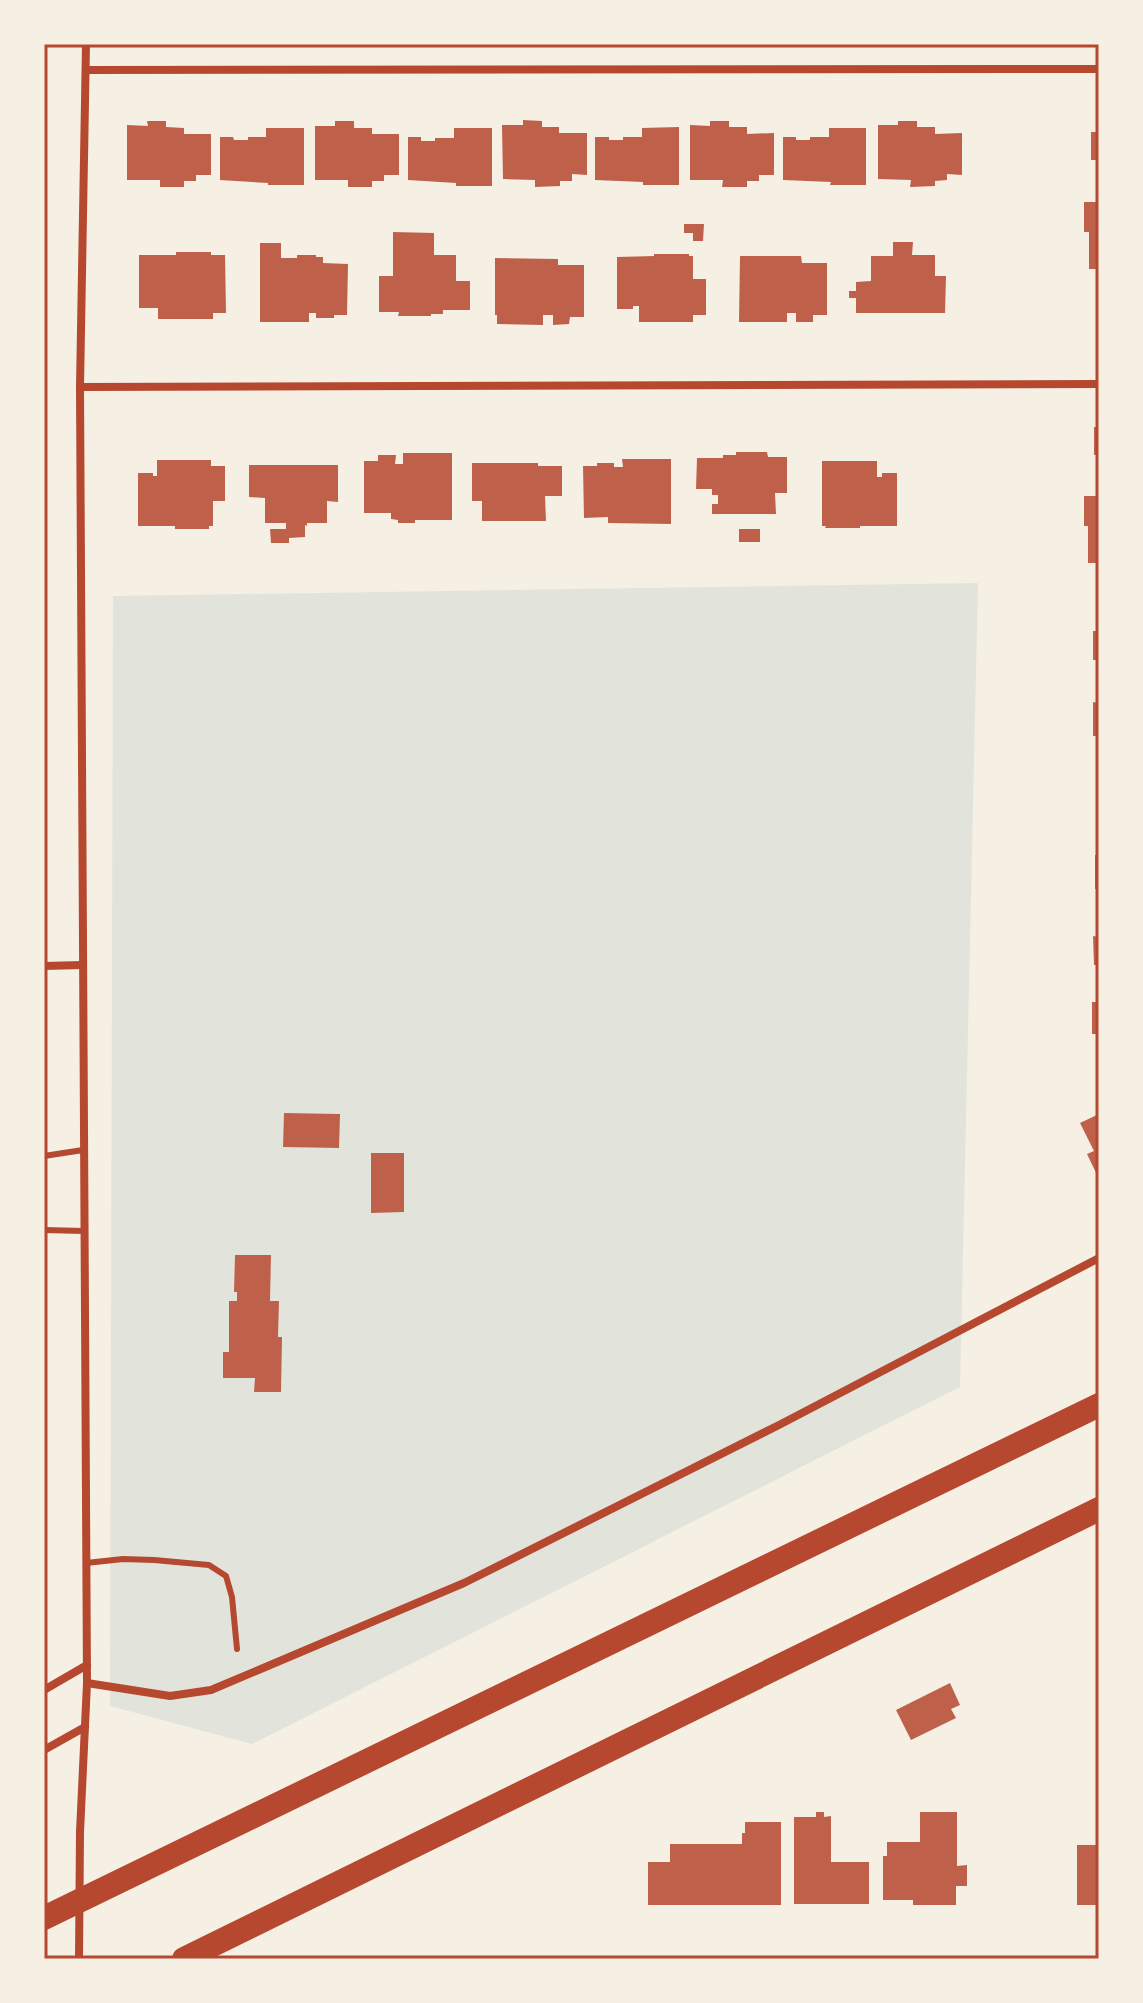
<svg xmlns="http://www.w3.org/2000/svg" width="1143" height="2003" font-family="'Golos Text',sans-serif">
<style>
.green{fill:#e2e4dc}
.building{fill:#bf614a}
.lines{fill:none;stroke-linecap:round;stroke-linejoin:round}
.service{stroke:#b5482f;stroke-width:6}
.minor{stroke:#b5482f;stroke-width:8}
.motorway{stroke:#b5482f;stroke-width:24}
.neatline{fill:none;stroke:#b5482f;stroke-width:3}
</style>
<rect width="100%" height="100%" fill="#f6efe4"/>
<polygon class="green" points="978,583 960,1387 252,1744 110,1706 113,596"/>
<g class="building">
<polygon points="523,120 542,121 542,127 559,127 559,133 587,133 587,175 572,174 572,181 560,181 560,186 535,187 535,180 503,179 502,125 523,125"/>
<polygon points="147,121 166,121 166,127 184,128 184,134 211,134 211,175 196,175 196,181 184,181 184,187 160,187 160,180 127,180 127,125 148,126"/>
<polygon points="335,121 354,121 354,128 372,128 372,134 399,134 399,175 384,175 384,181 372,181 372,187 348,187 348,180 315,180 315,126 335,126"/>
<polygon points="710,121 729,121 729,127 747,127 747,134 774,133 774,175 759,175 759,181 747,181 747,187 722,187 723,180 690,180 690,125 710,126"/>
<polygon points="898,121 917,121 917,127 935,127 935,134 962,133 962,175 947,174 947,180 935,181 935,186 910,187 911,180 878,179 878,125 898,125"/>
<polygon points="679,127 679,185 643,185 643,182 595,180 595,137 609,137 609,140 623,140 623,137 642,137 642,128"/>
<polygon points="266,128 304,128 304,185 268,185 268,183 220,180 220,137 233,137 234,140 248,140 248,137 266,137"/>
<polygon points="454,128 492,128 492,186 456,186 456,183 408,180 408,137 421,137 421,141 435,141 435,138 454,138"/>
<polygon points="829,128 866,128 866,185 830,185 831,182 783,180 783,137 796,137 796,140 810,140 810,137 829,137"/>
<rect x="1091" y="132" width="8" height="28"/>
<polygon points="1084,202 1099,202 1099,269 1089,269 1089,232 1084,232"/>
<polygon points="684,224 704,224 703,241 693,241 693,233 684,233"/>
<polygon points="393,232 434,233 434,255 456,255 456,281 470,281 470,310 443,310 443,314 431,314 431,316 398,316 399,312 379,312 379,276 393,276"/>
<polygon points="893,242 913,242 912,255 935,255 935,276 946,276 945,313 856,313 856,298 849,298 849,291 856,291 856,282 871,281 871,256 893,256"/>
<polygon points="260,243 281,243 281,258 297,258 297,255 316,255 316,257 323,257 323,263 348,264 347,315 334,315 334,318 316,318 316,313 309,313 309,322 260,322"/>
<polygon points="176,252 211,252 211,255 225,255 226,313 213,313 213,319 158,319 158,308 139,308 139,255 176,255"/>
<polygon points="654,254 689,254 689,256 693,256 693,279 706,279 706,315 693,315 693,322 639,322 639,306 633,306 633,309 617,309 617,257 654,256"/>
<polygon points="740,256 801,256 802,263 827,263 827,315 813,315 813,322 796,322 796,313 787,313 787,322 739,322"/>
<polygon points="495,258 558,259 558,265 584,265 584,317 570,317 569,324 553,325 553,315 543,315 543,325 497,324 497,315 495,315"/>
<polygon points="1094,427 1099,427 1099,454 1094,455"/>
<polygon points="736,452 767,452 768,457 787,457 787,493 775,493 776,514 712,514 712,504 718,504 718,495 712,495 712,489 696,489 697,458 723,458 723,455 736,455"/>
<polygon points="403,453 452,453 452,520 415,520 415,523 398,523 398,520 391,519 391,513 364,513 364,461 378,461 378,455 396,455 395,464 403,464"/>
<polygon points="622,459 671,459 671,524 608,523 608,517 584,518 583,466 597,466 597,463 614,463 614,467 623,467"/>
<polygon points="157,460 211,460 211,466 225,466 225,501 213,501 213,526 209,526 209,529 175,529 175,526 138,526 138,473 153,473 153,476 157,476"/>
<polygon points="822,461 877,461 877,477 882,477 882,473 897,473 897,526 860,526 860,528 825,528 826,526 822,526"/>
<polygon points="472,463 538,463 538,466 562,466 562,496 545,496 546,521 482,521 482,501 472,501"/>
<polygon points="249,465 338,465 338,502 327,501 327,523 307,523 307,526 305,525 305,537 289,538 289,543 271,543 270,529 286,529 286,523 265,523 265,498 249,497"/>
<polygon points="1084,496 1099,496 1099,563 1088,563 1088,526 1084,526"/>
<rect x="739" y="529" width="21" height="13"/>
<rect x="1093" y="631" width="6" height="29"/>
<polygon points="1093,702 1099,703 1099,736 1093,736"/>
<rect x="1095" y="855" width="4" height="34"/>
<polygon points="1093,936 1099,937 1099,965 1094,965"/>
<rect x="1092" y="1002" width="7" height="32"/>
<polygon points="284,1113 340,1114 339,1148 283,1147"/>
<polygon points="1099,1114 1099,1179 1087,1154 1094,1151 1080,1123"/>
<polygon points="371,1153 404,1153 404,1212 371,1213"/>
<polygon points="235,1255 271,1255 270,1301 279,1301 278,1337 282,1337 281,1392 254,1392 255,1378 223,1378 223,1352 229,1352 229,1301 237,1301 237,1292 234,1292"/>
<polygon points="950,1683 960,1705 951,1709 956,1718 911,1740 896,1710"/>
<polygon points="816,1812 824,1812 824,1817 831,1816 831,1862 869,1862 869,1904 794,1904 794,1817 816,1817"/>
<polygon points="920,1812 957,1812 957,1866 967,1865 967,1886 956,1886 956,1905 913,1905 913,1900 883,1900 883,1856 887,1856 887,1842 920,1842"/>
<polygon points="745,1822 781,1822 781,1905 648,1905 648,1862 670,1862 670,1844 742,1844 742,1833 745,1833"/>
<rect x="1077" y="1845" width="22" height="60"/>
</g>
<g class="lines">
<g class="service">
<polyline points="44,1156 83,1150"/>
<polyline points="44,1230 84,1231"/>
<polyline points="86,1563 123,1559 154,1560 209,1565 226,1576 232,1597 237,1649"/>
</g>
<g class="minor">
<polyline points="86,70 1099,69"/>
<polyline points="80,387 1099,384"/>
<polyline points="44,966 82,965"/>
<polyline points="87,1683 170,1696 211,1690 464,1583 779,1425 1099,1258"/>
<polyline points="44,1690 87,1665"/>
<polyline points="44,1750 85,1727"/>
<polyline points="79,1959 80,1832 87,1683 80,387 86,44"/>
</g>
<g class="motorway">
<polyline points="44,1918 1099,1405"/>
<polyline points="184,1959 1099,1509"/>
</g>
</g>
<rect width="1143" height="2003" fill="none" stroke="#f6efe4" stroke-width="92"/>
<rect x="46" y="46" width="1051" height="1911" class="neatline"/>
</svg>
